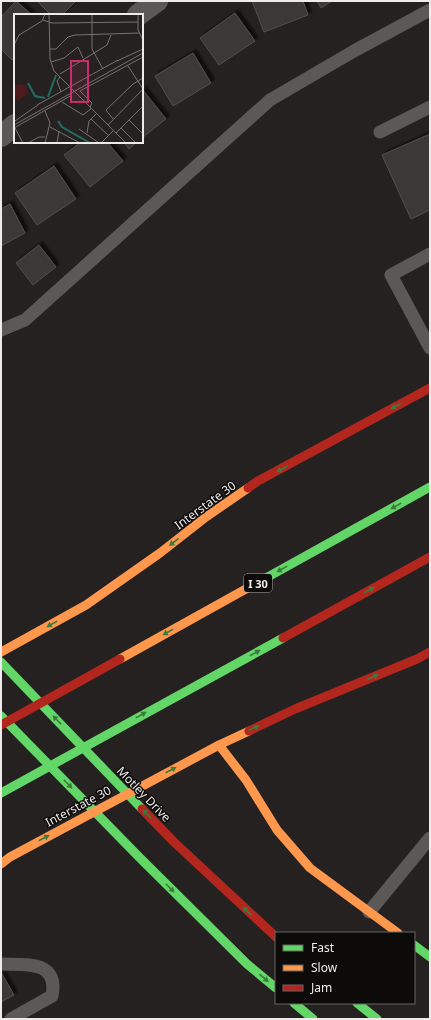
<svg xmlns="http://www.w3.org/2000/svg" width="431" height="1020" font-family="'Noto Sans',sans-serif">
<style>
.building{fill:#3d3939;stroke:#514e4d;filter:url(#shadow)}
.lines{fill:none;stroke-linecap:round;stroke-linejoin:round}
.lane{stroke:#5b5858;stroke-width:13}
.street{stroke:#5b5858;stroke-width:22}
.fast{stroke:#63d668;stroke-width:9}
.slow{stroke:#ff974d;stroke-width:9}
.jam{stroke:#b3261e;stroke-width:9}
.oneway{fill:#3c7a3e}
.labels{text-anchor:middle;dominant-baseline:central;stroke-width:3;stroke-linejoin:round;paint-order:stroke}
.shield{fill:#0d0a0a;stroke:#aba8a7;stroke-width:1}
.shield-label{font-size:11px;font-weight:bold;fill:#efebea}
.street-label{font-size:12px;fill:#efebea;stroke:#0d0a0a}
.inset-river{fill:none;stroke:#206e61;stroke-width:2}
.inset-road{fill:none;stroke:#767271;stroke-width:1}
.view{fill:#c62d69;fill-opacity:0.15;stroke:#c62d69;stroke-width:2}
.inset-edge{fill:none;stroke:#efebea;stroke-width:2}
</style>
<defs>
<filter id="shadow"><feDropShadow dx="3.5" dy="-3.5" stdDeviation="1" flood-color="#0009"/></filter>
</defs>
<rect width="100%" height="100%" fill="#252120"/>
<g class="building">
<polygon points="16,1 32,15 15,15 15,56 12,60 1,49 1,17"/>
<polygon points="37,1 76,1 62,15 51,15"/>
<polygon points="252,1 303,1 308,15 264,32"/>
<polygon points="317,1 332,1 321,8"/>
<polygon points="235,13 255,41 219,65 200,38"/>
<polygon points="193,53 211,83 173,106 155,76"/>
<polygon points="142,89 166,119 142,138"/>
<polygon points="430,134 430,210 411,219 382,155"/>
<polygon points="81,142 107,142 123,161 90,187 64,155"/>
<polygon points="124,142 137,142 129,149"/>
<polygon points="54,166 76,199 37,225 15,193"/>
<polygon points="10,204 25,233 1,246 1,209"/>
<polygon points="39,245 56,267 33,285 16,263"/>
<polygon points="1,974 2,974 14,995 1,1002"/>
</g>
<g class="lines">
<g class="lane">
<polyline points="380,132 430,107"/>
<polyline points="430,254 391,275 430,348"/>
<polyline points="1,330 25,320 270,100 354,51 430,10"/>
<polyline points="369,912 430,838"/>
<path d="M1,964c25,1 58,-4 51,32l-41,23"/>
</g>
<g class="street">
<polyline points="138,15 157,1"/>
<polyline points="1,136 15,125"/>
</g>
<g class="fast">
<polyline points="255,584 430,487"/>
<polyline points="1,662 142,809"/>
<polyline points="1,716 142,860 247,964 276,988"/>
<polyline points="1,793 283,638"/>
<polyline points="414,945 430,957"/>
<polyline points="294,1003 313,1019"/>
<polyline points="357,1003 377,1019"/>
</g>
<g class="slow">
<polyline points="1,652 86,605 160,553 206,517 248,488"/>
<polyline points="120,659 255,584"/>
<polyline points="219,745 246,780 277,830 310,868 398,933"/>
<polyline points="1,864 10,857 219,745 249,731"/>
</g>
<g class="jam">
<polyline points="248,488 258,481 430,388"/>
<polyline points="283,638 430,557"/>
<polyline points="1,725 120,659"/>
<polyline points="249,731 295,709 417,659 430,652"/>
<polyline points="142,809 174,842 276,937"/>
</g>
</g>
<defs><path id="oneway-solid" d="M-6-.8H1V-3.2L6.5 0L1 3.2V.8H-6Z"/></defs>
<g class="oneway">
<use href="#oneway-solid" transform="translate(396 406) rotate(151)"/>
<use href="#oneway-solid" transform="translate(282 469) rotate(151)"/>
<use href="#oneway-solid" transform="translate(396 506) rotate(151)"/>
<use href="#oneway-solid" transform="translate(174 542) rotate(142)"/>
<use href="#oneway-solid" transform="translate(282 569) rotate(151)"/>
<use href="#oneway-solid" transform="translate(369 590) rotate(-29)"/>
<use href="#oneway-solid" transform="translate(52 624) rotate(151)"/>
<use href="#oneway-solid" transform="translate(168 632) rotate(151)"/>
<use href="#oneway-solid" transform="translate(255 653) rotate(-29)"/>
<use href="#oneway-solid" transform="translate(373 677) rotate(-22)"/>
<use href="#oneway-solid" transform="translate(141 715) rotate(-29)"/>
<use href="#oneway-solid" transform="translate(57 720) rotate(-134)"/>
<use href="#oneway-solid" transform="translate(254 728) rotate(-25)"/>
<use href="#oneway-solid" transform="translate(171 770) rotate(-28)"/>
<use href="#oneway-solid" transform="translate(68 784) rotate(46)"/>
<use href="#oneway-solid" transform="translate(147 814) rotate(-134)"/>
<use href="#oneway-solid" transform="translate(44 838) rotate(-28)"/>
<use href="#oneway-solid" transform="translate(170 888) rotate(45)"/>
<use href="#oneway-solid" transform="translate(247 911) rotate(-137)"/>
<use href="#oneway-solid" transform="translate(264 978) rotate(40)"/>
</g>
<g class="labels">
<rect class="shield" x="244" y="574" width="28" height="18" rx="3"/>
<g class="shield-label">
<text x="258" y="583">I 30</text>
</g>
<g class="street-label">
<text transform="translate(205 505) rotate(-36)">Interstate 30</text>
<text transform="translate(144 794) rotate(46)">Motley Drive</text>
<text transform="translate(78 806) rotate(-28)">Interstate 30</text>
</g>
</g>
<g transform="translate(14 14)">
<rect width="129" height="129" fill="#252120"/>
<path d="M4,70l8,1 2,8 -10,8 -4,-5v-9z" fill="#4c1b1c"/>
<path class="inset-river" d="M14,69l7,13 10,2M34,83l8,-22M44,107l4,6 28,16"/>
<path class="inset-road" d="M35,0l1,45 4,12 72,72M78,0v35l11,20M124,0v16l5,10M29,6l9,3 86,-1M0,31l5,-10 23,-14 3,-7M36,35h6l12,-12 7,-2 65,-2M103,47l26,-12M37,48l13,-4 14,-11 5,11M114,52l15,23M46,60l47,-29 4,-10M46,63l-3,4 4,11M66,77l63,-34M66,77l12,12 -2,4M48,88l21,13 9,-7M23,91l81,-45M31,97l5,12 -5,20M77,105l17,16M99,105l-7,-9 27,-26 10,-6M115,106l14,14M1,107l23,-16M0,111l129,-72M94,111l35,-36M36,113l30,16M0,114l58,-33M1,114l8,15M107,114l15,15M65,115l20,14M73,119l2,-12 8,-8M102,119l27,-27M14,129l11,-6h6M43,129l2,-12M87,129l13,-13"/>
<path class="view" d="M57,47h17v41h-17z"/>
<rect width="129" height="129" class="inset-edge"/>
</g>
<rect width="431" height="1020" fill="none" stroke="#efebea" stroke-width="4"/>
<rect x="275" y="932" width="140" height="72" fill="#0d0a0a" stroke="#676464"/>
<rect x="283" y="945" width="20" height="6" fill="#63d668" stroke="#676464"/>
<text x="311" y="952" font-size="12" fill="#efebea">Fast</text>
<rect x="283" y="965" width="20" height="6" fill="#ff974d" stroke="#676464"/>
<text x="311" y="972" font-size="12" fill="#efebea">Slow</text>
<rect x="283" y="985" width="20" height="6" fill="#b3261e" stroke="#676464"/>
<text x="311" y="992" font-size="12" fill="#efebea">Jam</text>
</svg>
